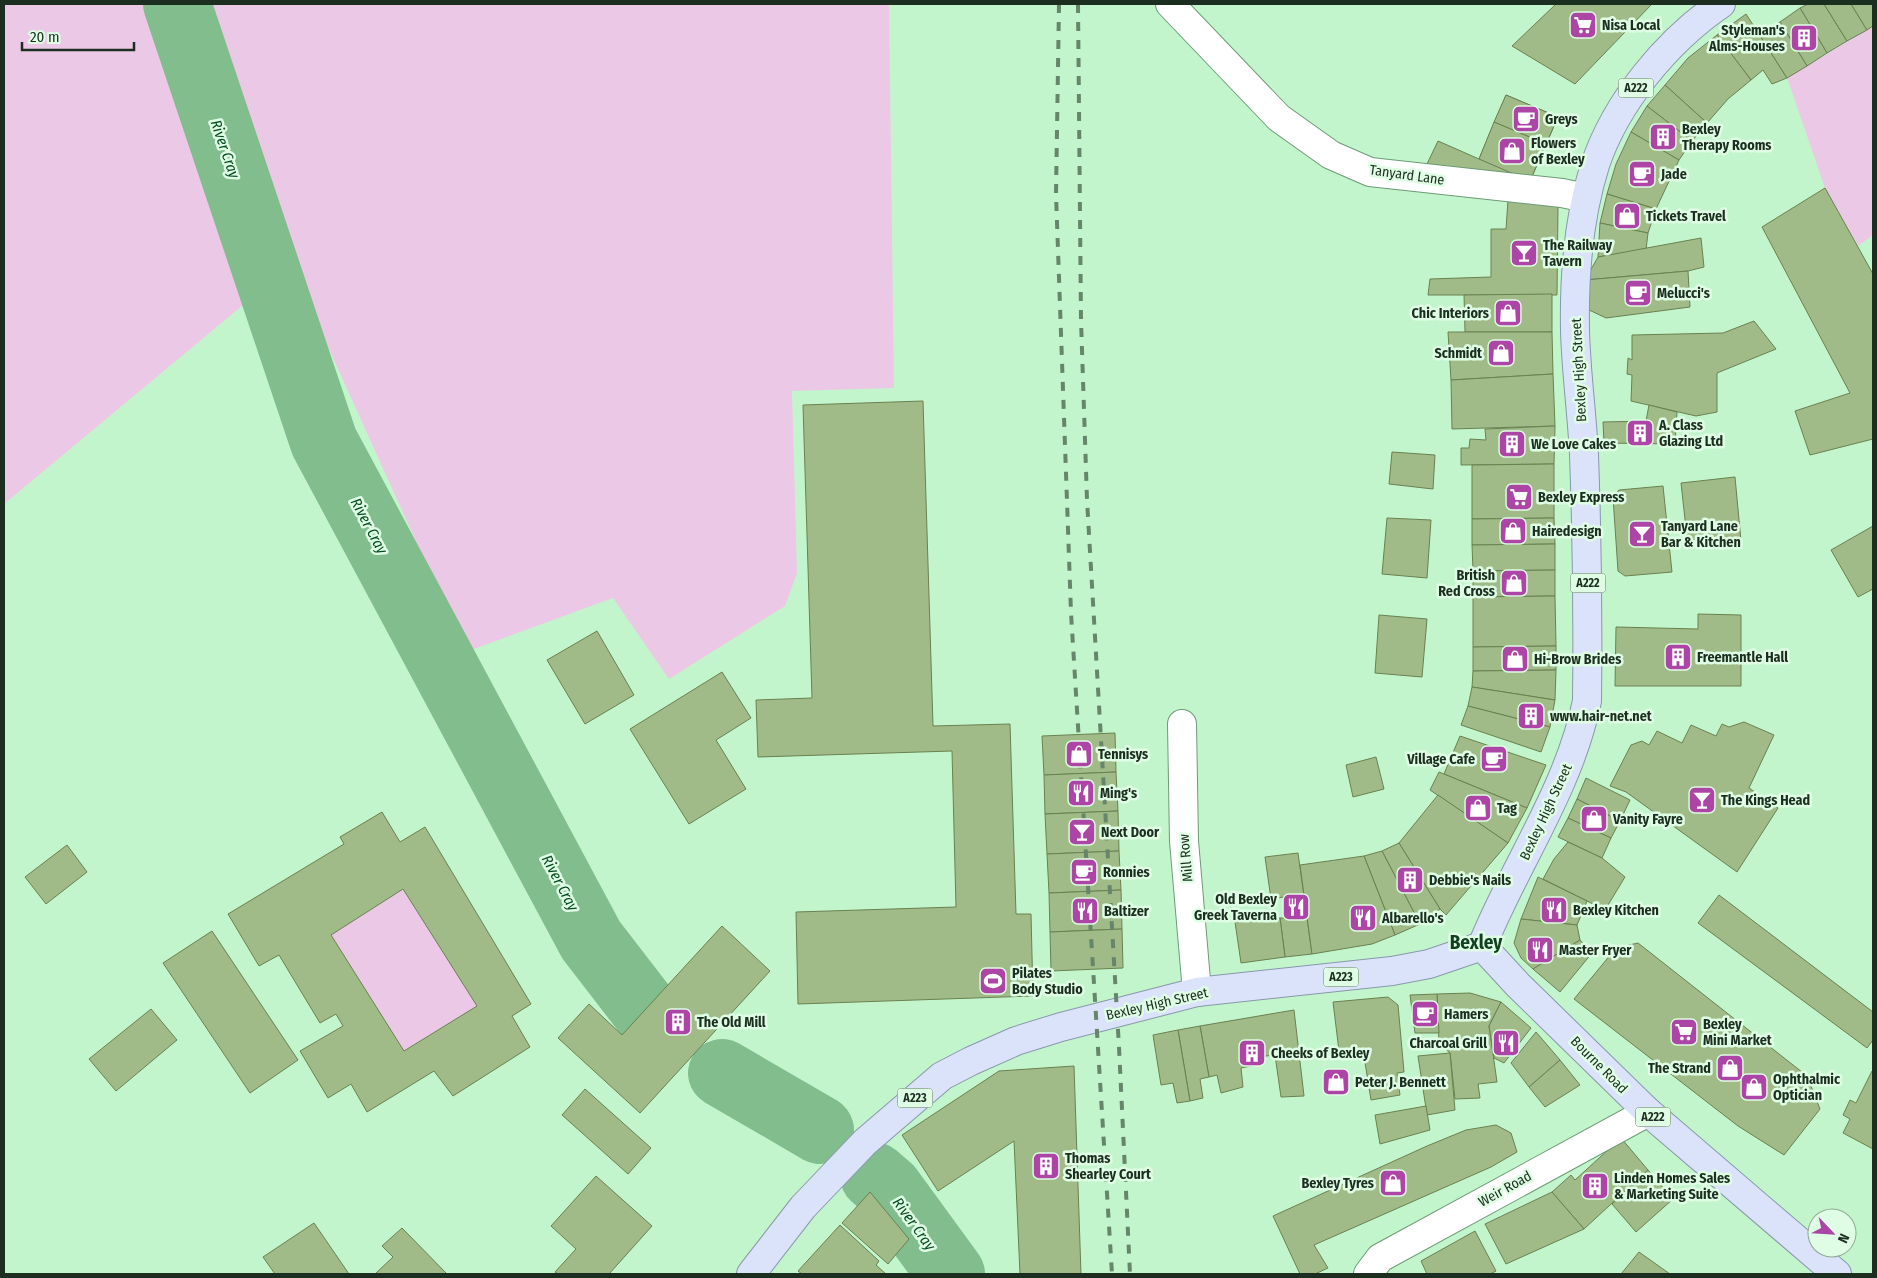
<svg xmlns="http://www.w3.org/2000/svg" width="1877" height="1278" font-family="'Fira Sans Condensed',sans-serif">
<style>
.green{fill:#ecc8e7}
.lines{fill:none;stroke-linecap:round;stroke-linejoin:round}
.river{stroke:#81bd8d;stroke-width:68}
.building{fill:#a1bb88;stroke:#698150;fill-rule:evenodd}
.minor-casing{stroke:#6c9b75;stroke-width:30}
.major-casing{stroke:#8898ab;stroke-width:30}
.minor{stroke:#fff;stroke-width:28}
.major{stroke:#dbe3fa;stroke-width:28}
.rail{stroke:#65866b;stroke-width:4;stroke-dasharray:9 9;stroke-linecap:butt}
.labels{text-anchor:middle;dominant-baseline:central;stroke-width:5;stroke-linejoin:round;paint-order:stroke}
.shield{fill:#dffde4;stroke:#566c5a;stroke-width:1}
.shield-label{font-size:12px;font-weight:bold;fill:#1b2e1f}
.poi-label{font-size:14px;font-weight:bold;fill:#1b2e1f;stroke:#dffde4;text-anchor:start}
.street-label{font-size:14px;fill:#1b2e1f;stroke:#dffde4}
.water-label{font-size:15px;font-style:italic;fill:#044b20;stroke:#dffde4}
.district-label{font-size:19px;font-weight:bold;fill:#11401f;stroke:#dffde4}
</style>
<rect width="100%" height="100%" fill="#c3f5cc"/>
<g class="green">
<polygon points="4,4 889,4 894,388 792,391 797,573 785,606 669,679 613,598 466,652 291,265 4,504"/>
<polygon points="1873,26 1873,235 1858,246 1825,188 1787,78"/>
<polygon points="403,889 477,1006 404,1051 331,935"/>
</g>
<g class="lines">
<g class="river">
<polyline points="177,4 324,442 591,940 645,1010"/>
<polyline points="722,1073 820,1130"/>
<polyline points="874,1176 889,1189 951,1274"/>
</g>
</g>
<g class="building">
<polygon points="1556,4 1652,4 1575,84 1512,46"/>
<polygon points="1808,4 1824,4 1847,41 1827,53 1800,8"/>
<polygon points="1824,4 1851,4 1867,30 1847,41"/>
<polygon points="1851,4 1873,4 1873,26 1867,30"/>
<polygon points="1800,8 1827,53 1807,66 1780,22"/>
<polygon points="1746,14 1759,34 1787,78 1772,84 1763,70 1751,80 1717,35"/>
<polygon points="1780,22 1807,66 1787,78 1759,34"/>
<polygon points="1717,35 1751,80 1728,99 1707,123 1665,85 1688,58"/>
<polygon points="1665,85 1707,123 1692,141 1647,106"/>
<polygon points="1506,95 1558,117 1530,181 1511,173 1507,183 1426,166 1438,141 1479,159"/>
<polygon points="1506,95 1558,117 1546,144 1494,122"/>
<polygon points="1647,106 1692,141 1679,160 1631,132"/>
<polygon points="1494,122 1546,144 1530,181 1479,159"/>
<polygon points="1631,132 1679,160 1656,209 1607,194 1616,164"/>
<polygon points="1825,188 1873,274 1873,439 1810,455 1795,411 1850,393 1762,227"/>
<polygon points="1607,194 1656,209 1648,233 1600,223"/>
<polygon points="1508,200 1558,205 1557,295 1428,295 1430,279 1491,277 1491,229 1506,229"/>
<polygon points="1600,223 1648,233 1646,250 1598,257"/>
<polygon points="1701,238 1704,267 1688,271 1585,280 1598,257"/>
<polygon points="1688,271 1690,307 1606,318 1587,309 1585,280"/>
<polygon points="1552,294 1552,332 1465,332 1464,295"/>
<polygon points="1754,321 1776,349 1717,373 1717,412 1696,416 1631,401 1632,375 1627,374 1628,358 1632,360 1632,335 1723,333"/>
<polygon points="1448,332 1552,332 1553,374 1451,380"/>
<polygon points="1553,374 1555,426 1452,429 1451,380"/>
<polygon points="923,401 933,726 1010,724 1016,914 1031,914 1033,996 798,1004 796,912 956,907 952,751 758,757 756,700 812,698 803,405"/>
<polygon points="1649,405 1677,412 1675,444 1604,443 1603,422 1646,421"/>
<polygon points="1555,426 1554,464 1461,465 1461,448 1469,448 1470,439 1486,440 1485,429"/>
<polygon points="1392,452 1435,455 1433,489 1389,484"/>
<polygon points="1554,464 1554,518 1472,519 1472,465"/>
<polygon points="1735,477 1741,541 1688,547 1681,483"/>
<polygon points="1663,486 1672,572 1625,576 1618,571 1613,497 1619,490"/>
<polygon points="1387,518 1431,520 1427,578 1382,574"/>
<polygon points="1554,518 1555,544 1472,545 1472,519"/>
<polygon points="1873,526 1873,589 1858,597 1831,550"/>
<polygon points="1555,544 1555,570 1473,571 1472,545"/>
<polygon points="1555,570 1555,596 1473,597 1473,571"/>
<polygon points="1555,596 1556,646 1473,647 1473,597"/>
<polygon points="1698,614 1741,615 1741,686 1615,686 1616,627 1698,629"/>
<polygon points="1379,615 1427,619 1422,677 1375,673"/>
<polygon points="597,631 634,695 585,724 547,660"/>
<polygon points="1556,646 1556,670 1473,671 1473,647"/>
<polygon points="1556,670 1555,700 1472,687 1473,671"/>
<polygon points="722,672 751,718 716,740 746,789 689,824 630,729"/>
<polygon points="1472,687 1555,700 1550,727 1468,706"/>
<polygon points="1468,706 1550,727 1541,752 1461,725"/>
<polygon points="1744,722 1774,735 1749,788 1778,808 1737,872 1626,792 1610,786 1631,745 1642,741 1649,745 1657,731 1682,743 1691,725 1716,736 1722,724 1729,727"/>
<polygon points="1115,733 1116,772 1044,775 1042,736"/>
<polygon points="1460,736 1546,765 1527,808 1444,774"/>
<polygon points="1376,757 1384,789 1353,797 1346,765"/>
<polygon points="1116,772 1118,811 1045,814 1044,775"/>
<polygon points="1439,772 1527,808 1508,843 1430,790"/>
<polygon points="1586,778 1630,800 1620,821 1577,799"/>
<polygon points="1438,795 1508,843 1446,915 1440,909 1399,843"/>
<polygon points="1577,799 1620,821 1611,838 1568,818"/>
<polygon points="1118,811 1119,851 1047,854 1045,814"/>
<path d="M382,812l18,30 25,-15 106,177 -19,12 18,31 -77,49 -19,-25 -67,41 -16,-28 -23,14 -28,-47 43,-25 -7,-12 -16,9 -41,-68 -20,11 -31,-52 116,-70 -4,-7zM403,889l74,117 -73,45 -73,-116z"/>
<polygon points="1568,818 1611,838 1602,858 1558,837"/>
<polygon points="1568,842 1602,858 1625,877 1605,910 1543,879 1554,859"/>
<polygon points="1399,843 1440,909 1420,924 1382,851"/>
<polygon points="67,845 87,872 46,904 25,877"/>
<polygon points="1119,851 1121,890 1049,893 1047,854"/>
<polygon points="1382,851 1420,924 1395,935 1364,856"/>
<polygon points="1298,853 1312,954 1285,957 1280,918 1288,918 1284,897 1271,899 1265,857"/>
<polygon points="1364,856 1395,935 1372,944 1312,954 1300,865"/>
<polygon points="1538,877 1587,901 1577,925 1521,919"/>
<polygon points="1121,890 1122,929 1050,932 1049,893"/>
<polygon points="1719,895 1873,1012 1873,1040 1867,1048 1698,923"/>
<polygon points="1280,918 1285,957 1241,963 1235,922"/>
<polygon points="1521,919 1577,925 1580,940 1533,969 1521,958 1514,943"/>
<polygon points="722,926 770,971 640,1113 558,1038 589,1004 622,1035"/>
<polygon points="1122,929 1123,968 1051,971 1050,932"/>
<polygon points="212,931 298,1060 250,1093 163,963"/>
<polygon points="1580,940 1592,953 1560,992 1533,969"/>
<polygon points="1638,943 1807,1076 1820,1109 1784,1155 1738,1126 1574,999 1616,948"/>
<polygon points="1470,993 1501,1002 1489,1026 1497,1082 1478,1084 1480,1098 1455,1099 1450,1053 1439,1043 1437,994"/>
<polygon points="1437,994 1439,1033 1415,1033 1410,995"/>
<polygon points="1388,997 1398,1005 1404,1072 1397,1073 1400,1095 1371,1100 1363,1050 1339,1051 1333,1002"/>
<polygon points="1501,1002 1531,1028 1504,1063 1494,1058 1489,1026"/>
<polygon points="151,1009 177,1040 116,1091 89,1059"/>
<polygon points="1294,1010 1304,1096 1281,1097 1275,1055 1258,1057 1260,1064 1241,1068 1243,1087 1221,1093 1217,1075 1209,1077 1200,1026"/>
<polygon points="1200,1026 1209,1077 1200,1079 1203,1098 1190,1101 1178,1030"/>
<polygon points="1178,1030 1190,1101 1177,1103 1173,1083 1161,1085 1153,1035"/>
<polygon points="1536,1032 1560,1060 1529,1087 1511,1063"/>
<polygon points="1450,1053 1455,1110 1427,1115 1418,1056"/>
<polygon points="1560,1060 1580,1085 1545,1107 1529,1087"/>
<polygon points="1074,1066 1081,1274 1020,1274 1014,1141 938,1191 902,1135 999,1071"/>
<polygon points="1872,1071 1873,1071 1873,1149 1843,1133 1850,1119 1843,1115 1850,1100 1856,1103"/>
<polygon points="585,1089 651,1148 628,1174 562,1115"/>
<polygon points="1426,1106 1430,1130 1380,1144 1375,1115"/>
<polygon points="1496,1125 1511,1133 1517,1152 1491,1167 1314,1245 1328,1268 1315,1274 1300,1274 1273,1216 1427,1146 1466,1130"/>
<polygon points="1621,1138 1648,1170 1584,1229 1552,1192 1571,1175 1575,1180"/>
<polygon points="1648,1170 1673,1199 1636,1232 1612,1204"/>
<polygon points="596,1176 652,1226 609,1274 558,1274 555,1272 576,1249 551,1226"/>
<polygon points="870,1192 909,1239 888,1264 842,1223"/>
<polygon points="1552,1192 1584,1229 1506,1264 1485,1224"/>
<polygon points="314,1223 349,1274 275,1274 263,1257"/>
<polygon points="840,1225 879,1261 876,1265 886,1274 802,1274 798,1271"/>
<polygon points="402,1228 447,1274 375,1274 393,1257 382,1246"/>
<polygon points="1475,1231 1496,1271 1490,1274 1427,1274 1421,1261"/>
<polygon points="1639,1252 1670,1274 1621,1274"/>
</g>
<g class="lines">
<g class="minor-casing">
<g id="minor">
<polyline points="1170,4 1279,118 1331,155 1370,172 1562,193 1586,198"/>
<polyline points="1182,724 1184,841 1197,992"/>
<polyline points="1368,1274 1380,1258 1648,1112"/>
</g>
</g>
<g class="major-casing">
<g id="major">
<path d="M1482,946c33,-82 87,-157 105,-245 1,-82 0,-164 -3,-246 -2,-42 -8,-83 -9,-125 -1,-54 4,-114 20,-165 21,-63 72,-124 126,-161"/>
<polyline points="1482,946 1518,985 1648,1112 1837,1274"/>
<polyline points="751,1274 803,1207 865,1142 942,1076 971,1061 1016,1041 1061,1027 1197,992 1392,971 1429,964 1482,946"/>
</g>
</g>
<use href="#minor" class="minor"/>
<use href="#major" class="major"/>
<g class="rail">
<polyline points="1059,4 1056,194 1071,613 1112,1274"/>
<polyline points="1078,4 1081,320 1087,500 1119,1047 1130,1274"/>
</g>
</g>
<defs>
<g id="supermarket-square" transform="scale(1.4375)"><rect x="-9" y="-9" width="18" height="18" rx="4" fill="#ad45a7" stroke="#dffde4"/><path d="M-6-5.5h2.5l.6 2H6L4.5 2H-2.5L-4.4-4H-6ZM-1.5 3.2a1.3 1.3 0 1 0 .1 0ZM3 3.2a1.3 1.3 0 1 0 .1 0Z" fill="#fff"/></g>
<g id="building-square" transform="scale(1.4375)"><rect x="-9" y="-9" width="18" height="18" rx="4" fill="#ad45a7" stroke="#dffde4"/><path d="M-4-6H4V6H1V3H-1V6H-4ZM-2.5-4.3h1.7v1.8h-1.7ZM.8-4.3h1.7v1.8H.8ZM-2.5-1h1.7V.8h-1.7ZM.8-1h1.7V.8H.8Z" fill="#fff"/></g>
<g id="cafe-square" transform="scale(1.4375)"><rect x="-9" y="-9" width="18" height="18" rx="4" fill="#ad45a7" stroke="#dffde4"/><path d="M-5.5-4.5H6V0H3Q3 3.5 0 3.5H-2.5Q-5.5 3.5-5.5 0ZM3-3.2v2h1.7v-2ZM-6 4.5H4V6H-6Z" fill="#fff"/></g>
<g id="shop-square" transform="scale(1.4375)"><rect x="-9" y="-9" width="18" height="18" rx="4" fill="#ad45a7" stroke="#dffde4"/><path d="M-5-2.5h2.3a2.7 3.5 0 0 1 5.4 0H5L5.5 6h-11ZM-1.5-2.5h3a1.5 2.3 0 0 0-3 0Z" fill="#fff"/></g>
<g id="bar-square" transform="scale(1.4375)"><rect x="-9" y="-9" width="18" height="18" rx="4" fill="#ad45a7" stroke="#dffde4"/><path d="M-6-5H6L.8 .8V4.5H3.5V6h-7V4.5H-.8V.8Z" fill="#fff"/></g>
<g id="restaurant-square" transform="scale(1.4375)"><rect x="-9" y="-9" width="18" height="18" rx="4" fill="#ad45a7" stroke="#dffde4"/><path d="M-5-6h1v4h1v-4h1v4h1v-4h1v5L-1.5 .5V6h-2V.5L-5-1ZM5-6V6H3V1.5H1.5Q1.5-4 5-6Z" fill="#fff"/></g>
<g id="stadium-square" transform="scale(1.4375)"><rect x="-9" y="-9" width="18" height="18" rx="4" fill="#ad45a7" stroke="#dffde4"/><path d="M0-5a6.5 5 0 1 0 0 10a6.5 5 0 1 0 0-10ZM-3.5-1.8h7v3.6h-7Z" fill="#fff"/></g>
</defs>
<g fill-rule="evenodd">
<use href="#supermarket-square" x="1583" y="25"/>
<use href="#building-square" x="1804" y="38"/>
<use href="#cafe-square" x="1526" y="119"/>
<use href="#building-square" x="1663" y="137"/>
<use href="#shop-square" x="1512" y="151"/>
<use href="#cafe-square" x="1642" y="174"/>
<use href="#shop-square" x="1627" y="216"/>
<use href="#bar-square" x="1524" y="253"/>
<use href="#cafe-square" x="1638" y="293"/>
<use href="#shop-square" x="1508" y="313"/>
<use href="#shop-square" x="1501" y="353"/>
<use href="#building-square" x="1640" y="433"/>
<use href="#building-square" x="1512" y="444"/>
<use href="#supermarket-square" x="1519" y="497"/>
<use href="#shop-square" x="1513" y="531"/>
<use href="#bar-square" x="1642" y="534"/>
<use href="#shop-square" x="1514" y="583"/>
<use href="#building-square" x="1678" y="657"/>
<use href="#shop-square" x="1515" y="659"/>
<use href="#building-square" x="1531" y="716"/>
<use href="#shop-square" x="1079" y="754"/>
<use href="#cafe-square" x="1494" y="759"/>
<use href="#restaurant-square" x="1081" y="793"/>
<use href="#bar-square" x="1702" y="800"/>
<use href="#shop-square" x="1478" y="808"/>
<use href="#shop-square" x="1594" y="819"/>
<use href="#bar-square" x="1082" y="832"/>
<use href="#cafe-square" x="1084" y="872"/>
<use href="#building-square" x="1410" y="880"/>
<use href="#restaurant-square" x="1296" y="907"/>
<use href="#restaurant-square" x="1554" y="910"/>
<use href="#restaurant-square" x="1085" y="911"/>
<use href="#restaurant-square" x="1363" y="918"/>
<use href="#restaurant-square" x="1540" y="950"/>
<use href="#stadium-square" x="993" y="981"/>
<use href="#cafe-square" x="1425" y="1014"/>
<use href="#building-square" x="678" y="1022"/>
<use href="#supermarket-square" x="1684" y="1032"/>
<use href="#restaurant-square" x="1506" y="1043"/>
<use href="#building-square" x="1252" y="1053"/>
<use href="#shop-square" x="1730" y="1068"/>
<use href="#shop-square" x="1336" y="1082"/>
<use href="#shop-square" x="1754" y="1087"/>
<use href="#building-square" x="1046" y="1166"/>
<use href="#shop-square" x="1393" y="1183"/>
<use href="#building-square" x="1595" y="1186"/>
</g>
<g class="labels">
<g class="shield">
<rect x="1618.5" y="78.5" width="35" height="19" rx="4"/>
<rect x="1570.5" y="573.5" width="35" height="19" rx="4"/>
<rect x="1323.5" y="967.5" width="35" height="19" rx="4"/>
<rect x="897.5" y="1088.5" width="35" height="19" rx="4"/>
<rect x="1635.5" y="1107.5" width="35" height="19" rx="4"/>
</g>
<g class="shield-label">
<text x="1636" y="88">A222</text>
<text x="1588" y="583">A222</text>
<text x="1341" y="977">A223</text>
<text x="915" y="1098">A223</text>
<text x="1653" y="1117">A222</text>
</g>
<g class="poi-label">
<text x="1602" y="25">Nisa Local</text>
<text x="1785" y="30" text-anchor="end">Styleman's<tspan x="1785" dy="16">Alms-Houses</tspan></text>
<text x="1545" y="119">Greys</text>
<text x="1682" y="129">Bexley<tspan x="1682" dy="16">Therapy Rooms</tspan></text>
<text x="1531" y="143">Flowers<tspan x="1531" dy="16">of Bexley</tspan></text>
<text x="1661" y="174">Jade</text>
<text x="1646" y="216">Tickets Travel</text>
<text x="1543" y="245">The Railway<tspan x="1543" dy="16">Tavern</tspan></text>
<text x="1657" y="293">Melucci's</text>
<text x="1489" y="313" text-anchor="end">Chic Interiors</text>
<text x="1482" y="353" text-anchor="end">Schmidt</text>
<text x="1659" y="425">A. Class<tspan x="1659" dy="16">Glazing Ltd</tspan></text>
<text x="1531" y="444">We Love Cakes</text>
<text x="1538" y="497">Bexley Express</text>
<text x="1661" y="526">Tanyard Lane<tspan x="1661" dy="16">Bar &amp; Kitchen</tspan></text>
<text x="1532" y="531">Hairedesign</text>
<text x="1495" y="575" text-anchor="end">British<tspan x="1495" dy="16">Red Cross</tspan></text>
<text x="1697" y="657">Freemantle Hall</text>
<text x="1534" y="659">Hi-Brow Brides</text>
<text x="1550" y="716">www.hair-net.net</text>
<text x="1098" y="754">Tennisys</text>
<text x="1475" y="759" text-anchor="end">Village Cafe</text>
<text x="1100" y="793">Ming's</text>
<text x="1721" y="800">The Kings Head</text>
<text x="1497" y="808">Tag</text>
<text x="1613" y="819">Vanity Fayre</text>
<text x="1101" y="832">Next Door</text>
<text x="1103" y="872">Ronnies</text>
<text x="1429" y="880">Debbie's Nails</text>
<text x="1277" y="899" text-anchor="end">Old Bexley<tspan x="1277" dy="16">Greek Taverna</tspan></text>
<text x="1573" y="910">Bexley Kitchen</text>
<text x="1104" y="911">Baltizer</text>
<text x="1382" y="918">Albarello's</text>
<text x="1559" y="950">Master Fryer</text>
<text x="1012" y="973">Pilates<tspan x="1012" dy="16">Body Studio</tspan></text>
<text x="1444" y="1014">Hamers</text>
<text x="697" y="1022">The Old Mill</text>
<text x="1703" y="1024">Bexley<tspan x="1703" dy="16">Mini Market</tspan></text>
<text x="1487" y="1043" text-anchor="end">Charcoal Grill</text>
<text x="1271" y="1053">Cheeks of Bexley</text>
<text x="1711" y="1068" text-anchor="end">The Strand</text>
<text x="1773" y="1079">Ophthalmic<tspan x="1773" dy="16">Optician</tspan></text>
<text x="1355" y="1082">Peter J. Bennett</text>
<text x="1065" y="1158">Thomas<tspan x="1065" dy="16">Shearley Court</tspan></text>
<text x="1614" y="1178">Linden Homes Sales<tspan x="1614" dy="16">&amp; Marketing Suite</tspan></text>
<text x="1374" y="1183" text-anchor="end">Bexley Tyres</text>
</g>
<g class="street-label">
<text transform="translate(1407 175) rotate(8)">Tanyard Lane</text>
<text transform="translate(1579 370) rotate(-93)">Bexley High Street</text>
<text transform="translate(1546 812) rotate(-65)">Bexley High Street</text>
<text transform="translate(1186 858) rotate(-95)">Mill Row</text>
<text transform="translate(1157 1004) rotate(-13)">Bexley High Street</text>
<text transform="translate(1599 1065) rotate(45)">Bourne Road</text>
<text transform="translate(1505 1189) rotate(-29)">Weir Road</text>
</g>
<g class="water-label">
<text transform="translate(225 149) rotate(71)">River Cray</text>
<text transform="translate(369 526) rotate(62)">River Cray</text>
<text transform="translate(560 883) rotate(62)">River Cray</text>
<text transform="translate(914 1224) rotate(54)">River Cray</text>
</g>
<g class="district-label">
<text x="1476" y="942">Bexley</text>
</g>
</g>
<rect width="1877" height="1278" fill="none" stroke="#1b2e1f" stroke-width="10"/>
<g transform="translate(1832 1233) rotate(115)"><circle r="24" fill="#dffde4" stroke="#91aa95"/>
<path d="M0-4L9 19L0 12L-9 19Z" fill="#ad45a7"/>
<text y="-8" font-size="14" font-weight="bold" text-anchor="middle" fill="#1b2e1f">N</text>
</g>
<path d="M22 42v8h112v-8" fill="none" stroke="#1b2e1f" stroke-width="2.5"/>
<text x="30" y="42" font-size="15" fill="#1b2e1f" stroke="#dffde4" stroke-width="4" paint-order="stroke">20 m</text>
</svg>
